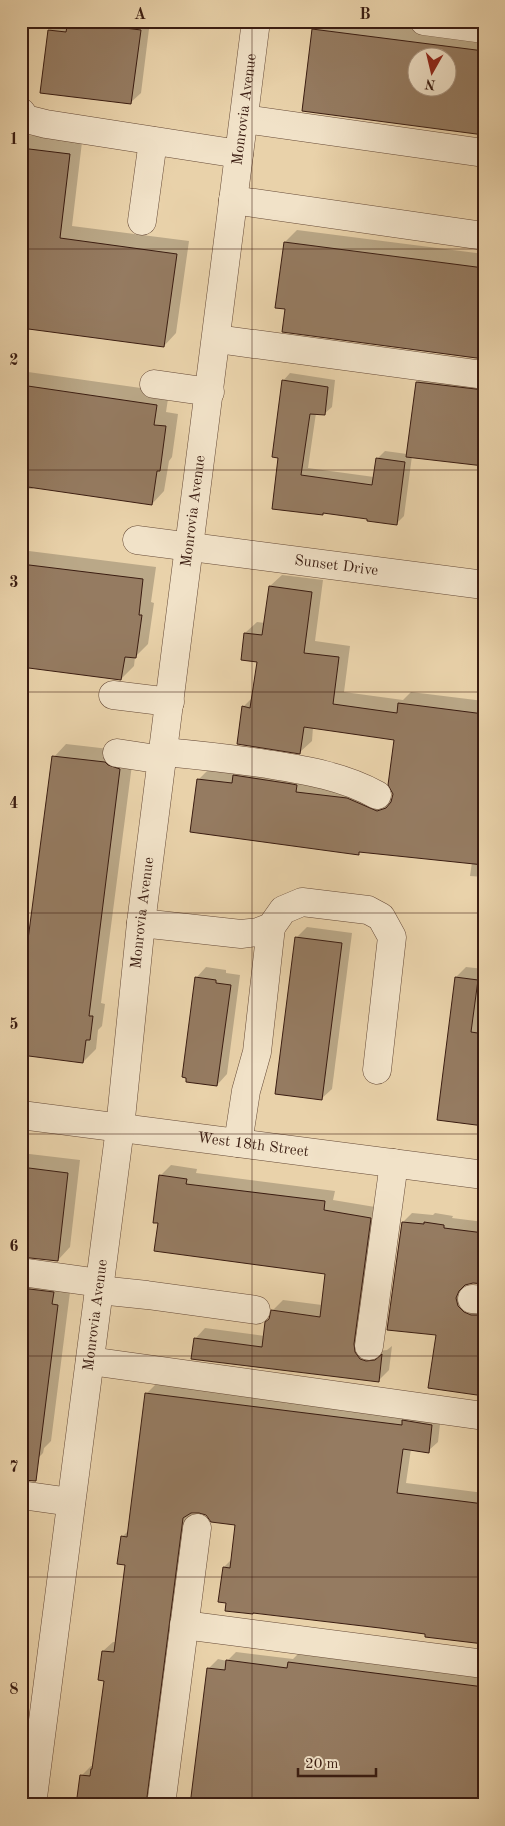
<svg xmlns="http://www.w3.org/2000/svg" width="505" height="1826" font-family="'Old Standard TT',serif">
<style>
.shadow{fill:#0003;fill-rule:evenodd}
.building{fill:#957b61;stroke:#3a1c11;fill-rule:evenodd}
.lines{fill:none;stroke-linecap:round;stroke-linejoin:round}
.minor-casing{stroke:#664a37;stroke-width:29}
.minor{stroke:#f1e2c8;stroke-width:28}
.grid{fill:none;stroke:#3a1c11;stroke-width:1;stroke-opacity:0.55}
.labels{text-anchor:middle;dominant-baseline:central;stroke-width:4.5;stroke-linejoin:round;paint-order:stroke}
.street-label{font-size:15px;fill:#3a1c11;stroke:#f1e2c8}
.neatline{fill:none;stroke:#3a1c11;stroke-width:2}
.grid-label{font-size:16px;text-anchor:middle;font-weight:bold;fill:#3a1c11}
</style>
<rect width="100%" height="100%" fill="#e9d2aa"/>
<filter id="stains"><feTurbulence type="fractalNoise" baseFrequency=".004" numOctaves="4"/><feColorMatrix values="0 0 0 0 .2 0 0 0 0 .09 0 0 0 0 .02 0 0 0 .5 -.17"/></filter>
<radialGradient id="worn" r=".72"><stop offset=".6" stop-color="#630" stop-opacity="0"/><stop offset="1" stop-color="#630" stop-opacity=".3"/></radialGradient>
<g class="shadow">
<polygon points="58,21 150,21 141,93 130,103 41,92 49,30"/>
<path d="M321,21h41l122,17v96l-181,-24 10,-81zM418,58h30v30h-30z"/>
<polygon points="21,134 82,142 72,226 189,241 176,333 164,346 21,327"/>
<polygon points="297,230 484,254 484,358 277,307 285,242"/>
<polygon points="429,370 484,377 484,465 412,456 404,516 396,524 369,518 325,512 322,514 279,457 283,381 290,373 335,380 332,407 324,414 316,413 308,468 374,477 377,459 385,451 407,454 417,382"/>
<polygon points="21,371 169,392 166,412 178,414 172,457 169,461 164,491 152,504 35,487 32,489 21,488"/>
<polygon points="21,550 156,567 151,602 154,603 148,644 135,657 134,666 121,679 21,666"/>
<polygon points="282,575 323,580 315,641 350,646 344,692 403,700 411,692 484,701 484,877 470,876 472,862 361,850 358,854 198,780 210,768 359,787 390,799 393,798 395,739 313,727 312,741 300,752 243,707 253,697 258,661 245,633 257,622 265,623 270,586"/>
<polygon points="66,744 118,750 133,757 101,1003 105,1004 102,1026 98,1030 96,1049 83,1062 21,1054 21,970 26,970 54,757"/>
<polygon points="307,927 352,933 332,1089 321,1099 296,938"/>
<polygon points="206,967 226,970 226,973 240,975 227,1074 217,1085 196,978"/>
<polygon points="466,967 484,969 484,1000 481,1022 484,1022 484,1125 456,977"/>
<polygon points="21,1153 80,1160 70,1247 58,1260 21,1255"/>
<polygon points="171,1165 197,1169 196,1173 335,1191 333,1200 381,1208 377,1351 387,1350 392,1346 389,1370 378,1381 195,1339 205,1328 265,1336 272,1311 283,1300 322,1305 326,1272 159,1222 160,1176"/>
<polygon points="412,1213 433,1215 435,1213 453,1216 452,1218 484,1222 484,1283 467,1283 466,1287 467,1296 484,1306 484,1395 437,1334 403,1222"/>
<polygon points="21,1268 70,1292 51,1441 44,1448 43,1453 31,1465 21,1464"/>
<polygon points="156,1384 441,1415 438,1442 428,1451 411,1449 406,1483 484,1493 484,1643 227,1602 224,1567 232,1559 236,1524 200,1511 192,1512 154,1805 77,1805 81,1776 91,1766 94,1766 106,1680 103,1651 113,1642 117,1642 127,1564 122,1537 129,1530 146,1394"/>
<polygon points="236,1652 293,1659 298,1654 484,1678 484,1805 209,1668 218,1659 227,1661"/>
</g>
<g class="building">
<polygon points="68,21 141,30 131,104 40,93 48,30 66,32"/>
<path d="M312,29l172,22v84l-182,-24zM418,58h30v30h-30z"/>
<polygon points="21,148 70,154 60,238 177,254 164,347 21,328"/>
<polygon points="284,242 484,268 484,359 282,332 285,309 275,308"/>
<polygon points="282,380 328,387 325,415 310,414 301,475 372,485 376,458 405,462 397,525 367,521 367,519 323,513 323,515 272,509 278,458 272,457"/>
<polygon points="416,382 484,390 484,466 406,457"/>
<polygon points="21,385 157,405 154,425 166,426 160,471 157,471 152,505 21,486"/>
<polygon points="21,564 143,579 139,615 142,615 136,658 125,657 121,680 21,667"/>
<polygon points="269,586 312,592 304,653 339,657 333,704 397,713 398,703 484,714 484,865 359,852 359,855 190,832 197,779 232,783 233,775 292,784 297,785 296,792 347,798 377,811 386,808 391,802 393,794 388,785 394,740 304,727 300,754 237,744 242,706 250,708 257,662 241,660 244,633 262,635"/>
<polygon points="52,756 105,762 108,765 120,769 89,1016 93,1016 90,1040 86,1040 83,1063 21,1055 21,993"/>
<polygon points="295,937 342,943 322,1100 275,1094"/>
<polygon points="195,977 216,980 216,983 231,985 217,1086 186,1082 186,1078 182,1077"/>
<polygon points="455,977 478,980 471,1032 484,1034 484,1126 437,1120"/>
<polygon points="21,1167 68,1173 58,1261 21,1257"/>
<polygon points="159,1175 187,1179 186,1184 325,1201 324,1210 371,1218 354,1344 355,1352 360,1359 366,1361 375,1360 382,1354 379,1382 191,1359 194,1338 262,1347 265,1322 269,1319 271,1310 320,1317 325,1274 154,1251 158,1223 153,1223"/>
<polygon points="402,1222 424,1224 424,1222 444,1225 444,1228 484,1233 484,1284 473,1283 465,1285 459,1291 456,1298 458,1306 464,1312 471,1315 484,1315 484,1396 428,1388 436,1335 387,1330"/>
<polygon points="21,1288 54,1292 52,1304 58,1305 36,1481 21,1480"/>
<polygon points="145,1393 402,1425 402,1420 432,1425 429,1453 403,1449 397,1493 484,1504 484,1644 425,1637 425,1634 380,1628 253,1613 253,1614 225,1611 226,1603 218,1602 223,1567 230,1568 235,1525 211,1522 206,1515 199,1513 191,1513 183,1518 182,1526 146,1805 76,1805 80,1775 90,1776 91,1769 92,1769 104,1681 98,1680 102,1651 114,1652 125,1565 117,1564 121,1536 127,1537"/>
<polygon points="226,1660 287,1668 288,1662 484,1687 484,1805 190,1805 207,1668 225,1670"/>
</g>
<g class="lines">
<g class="minor-casing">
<g id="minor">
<polyline points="424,21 484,29"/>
<polyline points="21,112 26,119 46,124 239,154"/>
<polyline points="244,119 484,153"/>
<polyline points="233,200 484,236"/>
<polyline points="142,221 153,141"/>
<polyline points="217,339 484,375"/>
<polyline points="154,384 210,392"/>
<path id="s1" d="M137,540l347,45"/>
<polyline points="113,695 170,702"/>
<path d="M164,752c34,3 68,7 103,12 37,6 76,12 110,31"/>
<polyline points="117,753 163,760"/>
<polyline points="141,923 241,934 258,932 271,927 283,910 302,902 368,910 381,917 392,937 377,1070"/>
<path id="s2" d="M21,1115l463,60"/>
<polyline points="238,1143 246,1091 257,1052 271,927"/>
<polyline points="21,1272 100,1283"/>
<polyline points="99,1290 147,1295 256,1310"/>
<polyline points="472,1299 484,1300"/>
<polyline points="369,1346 394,1163"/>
<polyline points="90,1361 484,1416"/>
<polyline points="21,1495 71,1502"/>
<polyline points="184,1625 484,1664"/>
<path id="s3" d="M32,1805l88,-677 21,-205 115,-902"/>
<polyline points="161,1805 197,1528"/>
</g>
</g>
<use href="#minor" class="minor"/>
</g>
<path class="grid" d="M252,21v1784M21,249h463M21,470h463M21,692h463M21,913h463M21,1134h463M21,1356h463M21,1577h463"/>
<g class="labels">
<g class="street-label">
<text stroke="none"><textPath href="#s3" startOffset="1709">Monrovia Avenue</textPath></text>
<text stroke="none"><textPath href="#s3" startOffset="1304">Monrovia Avenue</textPath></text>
<text stroke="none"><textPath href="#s1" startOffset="201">Sunset Drive</textPath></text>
<text stroke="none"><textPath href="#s3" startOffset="899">Monrovia Avenue</textPath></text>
<text stroke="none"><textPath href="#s2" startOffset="234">West 18th Street</textPath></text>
<text stroke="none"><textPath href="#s3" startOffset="494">Monrovia Avenue</textPath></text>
</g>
</g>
<rect width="505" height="1826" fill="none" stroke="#e9d2aa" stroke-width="55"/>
<g transform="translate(432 72) rotate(188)"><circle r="24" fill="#f1e2c8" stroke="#a8937f"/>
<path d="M0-4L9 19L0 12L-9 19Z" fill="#8f2418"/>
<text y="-8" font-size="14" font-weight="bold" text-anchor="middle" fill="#3a1c11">N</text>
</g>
<path d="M298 1768v8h78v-8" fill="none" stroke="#3a1c11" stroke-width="2.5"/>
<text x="305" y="1768" font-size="15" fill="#3a1c11" stroke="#f1e2c8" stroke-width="4" paint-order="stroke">20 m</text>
<rect x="28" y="28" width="450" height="1770" class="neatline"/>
<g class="grid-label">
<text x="140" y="19">A</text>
<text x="365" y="19">B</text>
<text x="14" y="144">1</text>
<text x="14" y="365">2</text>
<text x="14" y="587">3</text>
<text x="14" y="808">4</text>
<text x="14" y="1029">5</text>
<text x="14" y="1251">6</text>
<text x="14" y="1472">7</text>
<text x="14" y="1694">8</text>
</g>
<rect width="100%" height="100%" filter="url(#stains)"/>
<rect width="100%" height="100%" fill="url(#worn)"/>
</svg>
